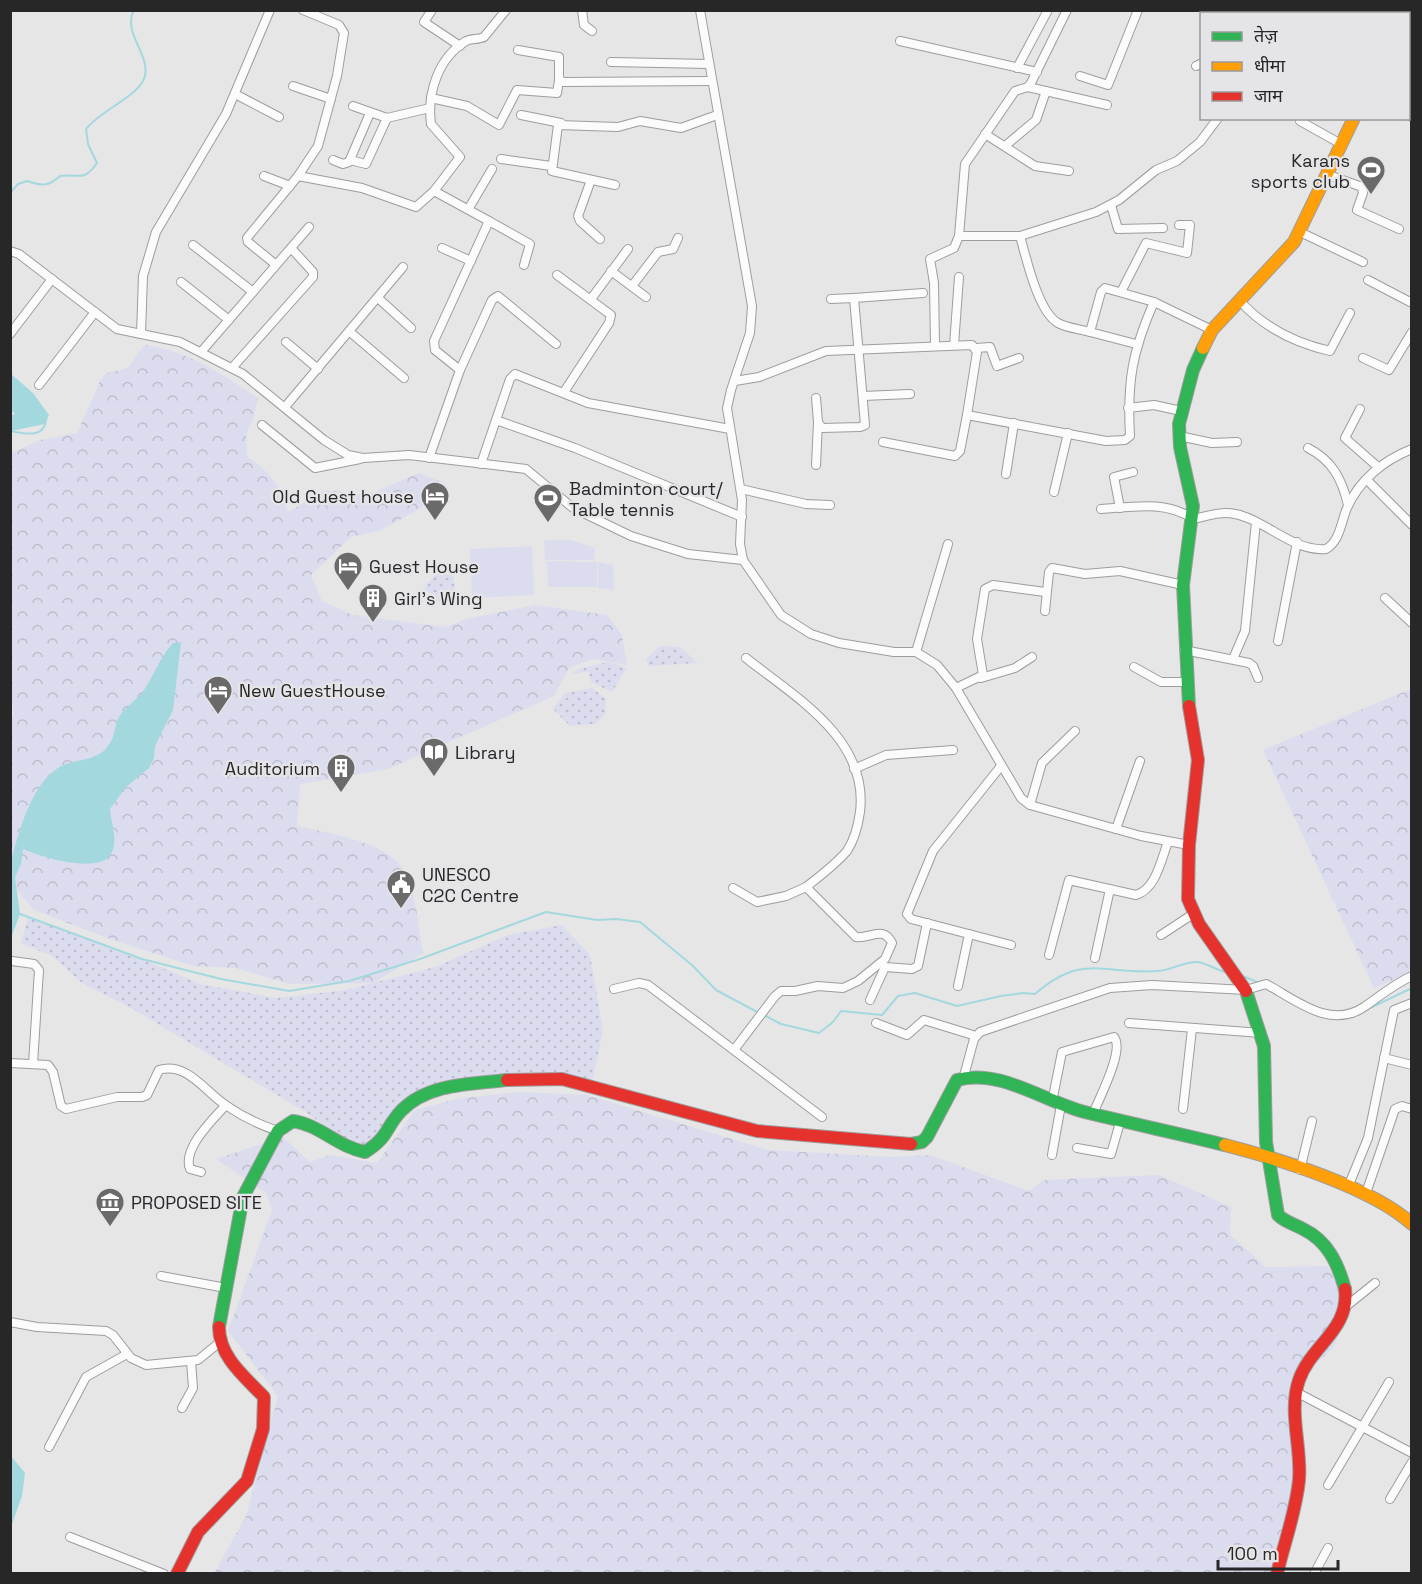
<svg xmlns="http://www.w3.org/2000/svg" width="1422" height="1584" font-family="'Space Grotesk','Noto Sans Devanagari',sans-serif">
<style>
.grass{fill:url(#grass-dots)}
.forest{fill:url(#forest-crowns)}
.park{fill:#dcdcef}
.water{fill:#a4d8df}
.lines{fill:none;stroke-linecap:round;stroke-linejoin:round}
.stream{stroke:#a4d8df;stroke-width:2}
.street-casing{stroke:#9d9d9e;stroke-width:10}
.fast-casing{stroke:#9d9d9e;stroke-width:14}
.slow-casing{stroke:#9d9d9e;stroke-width:14}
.jam-casing{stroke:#9d9d9e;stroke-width:14}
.street{stroke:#fbfbfb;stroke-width:8}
.fast{stroke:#30b455;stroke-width:12}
.slow{stroke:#ff9f0a;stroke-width:12}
.jam{stroke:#e5322d;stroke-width:12}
.labels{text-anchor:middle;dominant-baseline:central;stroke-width:4.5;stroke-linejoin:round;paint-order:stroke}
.poi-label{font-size:18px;fill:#272728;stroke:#e5e5e8;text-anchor:start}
</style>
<defs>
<pattern id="grass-dots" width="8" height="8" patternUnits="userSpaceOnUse" patternTransform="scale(1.5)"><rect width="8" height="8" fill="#dcdcef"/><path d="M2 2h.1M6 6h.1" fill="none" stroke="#bdbdcd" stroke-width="1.8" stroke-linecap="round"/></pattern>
<pattern id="forest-crowns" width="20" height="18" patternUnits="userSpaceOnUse" patternTransform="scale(1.5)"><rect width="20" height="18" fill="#dcdcef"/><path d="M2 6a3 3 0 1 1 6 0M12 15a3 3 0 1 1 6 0" fill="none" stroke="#bdbdcd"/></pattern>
</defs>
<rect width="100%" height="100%" fill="#e6e6e7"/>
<g class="grass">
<polygon points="437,573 453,574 456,602 439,602 424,588"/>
<polygon points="660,646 680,647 698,663 649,666 646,659"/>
<polygon points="608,662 627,668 612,692 591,682 588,671 570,675 578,669"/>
<polygon points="592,688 606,699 605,714 595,724 570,726 553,709 565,693"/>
<polygon points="28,917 142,959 200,984 276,998 346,990 435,967 508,935 562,925 590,955 603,1030 593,1079 530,1086 465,1079 412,1107 382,1128 367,1156 304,1111 126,1005 83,984 52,956 21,943"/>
</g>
<g class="forest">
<path d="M144,345c43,5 78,29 114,53l-4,19 -8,17 1,22c24,18 32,27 41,56l38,-22 42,5 51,-22 25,10 -20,23 -42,24 -31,7 -40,38 11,26 31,14 92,12 21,-8 70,-14 71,10 15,20 5,30 -34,-6 -24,9 -15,28 -166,73 -88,15 -3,42c27,6 90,16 105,42 15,24 16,58 21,85l-50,30 -83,1 -55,-16 -42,-2 -83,-27 -76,-29 -23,-27 -1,-164 4,-4 -4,-26 1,-236 29,-13 37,-7 24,-54 6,-6 21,-5z"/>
<polygon points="1411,689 1411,973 1374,988 1263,750"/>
<polygon points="519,1092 587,1095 768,1150 893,1157 930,1155 1029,1191 1044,1180 1159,1175 1231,1207 1230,1235 1266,1267 1327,1266 1341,1290 1342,1326 1333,1348 1313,1366 1296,1397 1301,1488 1277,1573 214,1574 246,1516 278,1396 228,1331 272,1210 266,1193 216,1159 283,1137 310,1162 329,1155 377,1163 415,1110 460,1098"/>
</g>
<g class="park">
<polygon points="544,540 571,540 595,548 594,560 545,560"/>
<polygon points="532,546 534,595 472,598 470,549"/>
<polygon points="547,561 597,562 597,587 548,587"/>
<polygon points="598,562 613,565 614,590 598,588"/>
</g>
<g class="water">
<polygon points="11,374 33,393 49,415 45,424 11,431 11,415 15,414 11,410"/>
<path d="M181,642l-8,68 -18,36 -1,12 -5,10 -23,19 -16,22c1,14 8,29 2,43 -10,24 -71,5 -89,-3l-2,15 -6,13 5,37 -9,24c-1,-18 -5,-58 -1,-73 8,-30 19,-75 45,-95 16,-13 40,-6 53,-24 7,-9 6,-16 9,-25 6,-14 20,-20 27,-31 11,-16 15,-32 29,-47z"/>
<polygon points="11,1456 25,1473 22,1496 11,1527"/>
</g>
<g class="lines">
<g class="stream">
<path d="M10,193l8,-9 9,-3c15,5 21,6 33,-5 19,-3 23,7 37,-13l-9,-19 -2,-15c14,-18 47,-30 57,-48 12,-23 -22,-47 -9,-71"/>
<polyline points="10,221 10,223"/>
<path d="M10,431c14,2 33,8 36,-10"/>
<polyline points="20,914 142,959 221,979 289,991 349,981 420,959 546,912 597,920 616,919 640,922 693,966 716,990 759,1013"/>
<polyline points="1240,975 1260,983"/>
<polyline points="1368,1009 1412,988"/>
<path d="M764,1015l17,9 38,9 14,-11 8,-11 41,4 16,-19 17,-3 42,13 44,-10 22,-3 12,1c48,-42 68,-19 123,-23 14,-1 27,-10 40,-9 11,2 20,9 31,11"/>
</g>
<g class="street-casing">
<g id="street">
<polyline points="432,10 424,22 460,46"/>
<polyline points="582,10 584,25 592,31"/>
<polyline points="700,10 752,306 750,333 731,390 727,408 742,500 740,544 743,560 781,615 811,634 839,643 894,652 916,652 937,665 956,688 1021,798 1030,805 1141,836 1189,845"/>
<polyline points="1067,10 1031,83 1028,87 1015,91 965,164 959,236 1020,236 1096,212 1119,200 1156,170 1177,161 1200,142 1218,118"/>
<polyline points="1259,10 1259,14"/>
<polyline points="1368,10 1371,14"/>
<polyline points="1245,14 1246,10"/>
<polyline points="1315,14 1321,10"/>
<polyline points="900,41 1037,72"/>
<polyline points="518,50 559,57 559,78 562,82 712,81"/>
<polyline points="611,62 709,64"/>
<polyline points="1196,66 1202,63"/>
<polyline points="1017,68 1048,10"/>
<polyline points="1080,76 1108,85 1138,10"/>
<polyline points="1408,85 1412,79"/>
<polyline points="293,86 331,99"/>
<polyline points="1028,87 1107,105"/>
<polyline points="235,94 279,117"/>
<polyline points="431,98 467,106 499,125 517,90 557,93 559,80"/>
<polyline points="353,106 387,118 430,108"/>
<polyline points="521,115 561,123"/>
<polyline points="1408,115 1412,117"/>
<polyline points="1300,121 1341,144"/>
<polyline points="985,134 1035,166 1069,171"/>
<polyline points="1005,146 1036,120 1046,91"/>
<polyline points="501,159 551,166"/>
<polyline points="333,160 343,164 349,162 370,113"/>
<polyline points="350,160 366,164 387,118"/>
<polyline points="1326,174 1362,187 1363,193 1357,210 1399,229"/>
<polyline points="264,176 290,186"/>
<polyline points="298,176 318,146 337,76 344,33 339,25 303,10"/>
<polyline points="591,180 578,216 580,221 600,239"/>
<polyline points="615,185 552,171 558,125 618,127 640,121 681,128 717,115"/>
<polyline points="1111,205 1118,229 1163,228"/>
<polyline points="469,208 492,169"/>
<polyline points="489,221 530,244 524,265"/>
<polyline points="1300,232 1363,262"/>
<path d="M1020,236c6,21 18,76 38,87 9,5 22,6 32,9"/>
<polyline points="193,245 253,292"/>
<polyline points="442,248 471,261"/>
<polyline points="10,251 19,254 117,329 180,342 243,374 324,440 348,455 363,458 409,455 526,469 573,508 631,536 688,554 743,560"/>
<polyline points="275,264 248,242 247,238 298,176 362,188 416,207 434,191"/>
<polyline points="611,271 646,297"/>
<polyline points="557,275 611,315 609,323 564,392"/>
<polyline points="1368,280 1412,303"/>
<polyline points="181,282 229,320"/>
<polyline points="632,286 658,252 673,249 678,238"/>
<polyline points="1121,292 1146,243 1187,253 1190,225 1179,225"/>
<polyline points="378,298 411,328"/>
<polyline points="591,299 628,249"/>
<polyline points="831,299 854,298"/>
<path d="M1239,300c24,27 56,43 91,51l20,-38"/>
<polyline points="350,332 404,378"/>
<polyline points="10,334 52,279"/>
<polyline points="141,334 143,276 156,232 226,114 270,10"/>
<polyline points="286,342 318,369"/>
<polyline points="1136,344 1090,332 1101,292 1105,288 1154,302 1212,330"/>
<polyline points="935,345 934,283 930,259 954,248 959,236"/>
<polyline points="954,345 959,277"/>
<polyline points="976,348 990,347 997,366 1019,358"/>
<polyline points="201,352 309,227"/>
<polyline points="1363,358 1389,370 1412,332"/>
<polyline points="232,368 313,277 313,272 291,248"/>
<polyline points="460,370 492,300 498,296 556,344"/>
<path d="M735,381l24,-4 67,-26 146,-6 5,7 -10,63 139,26 19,-1 5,-4c-3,-54 2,-84 24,-134"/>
<polyline points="39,385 95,312"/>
<polyline points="863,396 910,394"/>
<polyline points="816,398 818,422 822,428 860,427 865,425 854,298 923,293"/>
<polyline points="285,407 403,267"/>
<polyline points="1128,408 1154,405 1181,411"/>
<polyline points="1360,409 1345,438 1378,467"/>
<polyline points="262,425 315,468 360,459"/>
<polyline points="730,429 588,403 515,374 510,379 496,420 575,448 742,517"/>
<polyline points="1179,436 1212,443 1237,442"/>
<polyline points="883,442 955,456 960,451 967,415"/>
<path d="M1308,448c24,12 34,31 40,57"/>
<path d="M429,458l31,-88 -25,-20 -1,-9 55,-120 -55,-30 26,-34 -29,-33c-4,-31 7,-66 35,-83 6,-3 12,-1 18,-4l22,-27"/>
<polyline points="481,464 496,420"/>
<polyline points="816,465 818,422"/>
<polyline points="1006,474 1014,423"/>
<polyline points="1367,480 1412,525"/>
<polyline points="741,489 806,504 830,505"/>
<polyline points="1054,492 1068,433"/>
<polyline points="1120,508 1114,477 1133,472"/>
<path d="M1101,509c31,-2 65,-9 92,10 14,-3 28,-8 42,-5 31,6 58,38 91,35 14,-8 15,-27 21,-41 12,-28 37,-48 65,-59"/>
<polyline points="1385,598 1412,623"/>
<polyline points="1045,611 1049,572 1052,568 1085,574 1120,571 1183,585"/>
<polyline points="1278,641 1297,542"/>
<polyline points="1184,650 1249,663 1253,666 1258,678"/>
<polyline points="916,652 948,544"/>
<polyline points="1233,659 1245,631 1256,522"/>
<polyline points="1134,667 1161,682 1186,682"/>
<polyline points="981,678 1015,668 1032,657"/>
<polyline points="956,688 983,675 977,639 985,589 993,585 1045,592"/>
<polyline points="1001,766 933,851 907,914 911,919 1011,945"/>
<polyline points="854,769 886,755 953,750"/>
<polyline points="1030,805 1042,763 1075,731"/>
<polyline points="1116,829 1140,761"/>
<polyline points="733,888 757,902 786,896 806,887"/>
<polyline points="1161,935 1193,914"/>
<path d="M1049,955l20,-75 67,15c20,-6 25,-35 32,-53"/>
<polyline points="1095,958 1110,889"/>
<polyline points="12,961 34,964 39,970 33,1064"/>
<polyline points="958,986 969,934"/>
<polyline points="614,989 639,983 648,985 822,1117"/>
<polyline points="870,1000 885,967 912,969 918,966 927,923"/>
<polyline points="876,1023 907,1035 924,1020 976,1036"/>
<polyline points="1129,1023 1261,1033"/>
<path d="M734,1050l41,-54 6,-5h14l23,-5 25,2 15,-7 27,-22 7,-16c-9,-18 -22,-4 -36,-6l-50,-50c14,-11 29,-22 41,-36 8,-12 11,-25 13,-39 9,-73 -65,-115 -114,-154"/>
<polyline points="1384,1058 1412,1065"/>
<path d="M10,1063l38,2 5,7 8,34 5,3 51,-12h25l5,-2 12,-25c28,-9 47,23 68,36 16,11 33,19 51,25"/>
<path d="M964,1076l10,-37 6,-7 130,-44 42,-3 94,5 20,-6c30,16 64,46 98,23 16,-11 30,-23 48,-31"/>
<path d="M1052,1102l10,-50 52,-15c11,13 -15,61 -21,77"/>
<polyline points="1183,1109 1192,1029"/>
<polyline points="1077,1148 1111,1154 1121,1119"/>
<polyline points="1052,1155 1061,1105"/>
<polyline points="1300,1170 1312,1121"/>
<path d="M201,1172l-11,-3c-8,-20 23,-50 35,-63"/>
<polyline points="1348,1187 1368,1138 1394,1010 1412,1003"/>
<polyline points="1365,1196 1395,1109 1402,1106 1412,1109"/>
<polyline points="161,1276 226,1288"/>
<polyline points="1344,1308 1375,1283"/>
<polyline points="10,1322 37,1327 106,1331 113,1335 131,1358 146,1365 198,1360 220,1342"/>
<polyline points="1296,1392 1412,1453"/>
<polyline points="182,1408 193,1388 191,1361"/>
<polyline points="49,1447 86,1377 127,1354"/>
<polyline points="1328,1485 1389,1382"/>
<polyline points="1390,1499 1412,1462"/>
<polyline points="70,1537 164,1574"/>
<polyline points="1314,1574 1328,1548"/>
</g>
</g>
<g class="fast-casing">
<g id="fast">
<polyline points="1189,706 1183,585 1193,506 1180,447 1179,424 1193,370 1203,348"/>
<path d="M1246,991l18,55 2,96 12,73c7,7 16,9 25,14 25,12 35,35 42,60"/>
<path d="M911,1144l11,-2 5,-5 30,-57c41,-12 85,20 124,31 47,12 96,22 144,34"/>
<path d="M219,1327l24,-130 35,-66 15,-10c27,4 45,26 72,31 24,-15 20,-24 36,-41 27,-28 71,-27 106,-31"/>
</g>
</g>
<g class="slow-casing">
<g id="slow">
<polyline points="1203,348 1212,330 1294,242 1354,118"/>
<path d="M1225,1145c54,14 146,42 187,79"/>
</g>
</g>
<g class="jam-casing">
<g id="jam">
<polyline points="1189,706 1198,760 1189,845 1188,899 1199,924 1246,991"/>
<polyline points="507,1080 562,1079 757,1131 911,1144"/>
<path d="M177,1574l21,-42 49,-51 16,-52 1,-32c-19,-20 -45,-40 -45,-70"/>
<path d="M1277,1574c7,-31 19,-62 22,-94 3,-32 -11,-68 0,-100 12,-35 51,-50 46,-91"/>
</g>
</g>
<use href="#street" class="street"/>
<use href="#fast" class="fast"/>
<use href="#slow" class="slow"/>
<use href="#jam" class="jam"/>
</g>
<defs>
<g id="stadium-pin" transform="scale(1.5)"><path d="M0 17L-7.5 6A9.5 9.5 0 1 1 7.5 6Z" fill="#6a6a6b" stroke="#e5e5e8"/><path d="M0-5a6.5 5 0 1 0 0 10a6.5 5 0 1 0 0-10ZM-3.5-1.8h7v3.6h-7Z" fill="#fff"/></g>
<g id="hotel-pin" transform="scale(1.5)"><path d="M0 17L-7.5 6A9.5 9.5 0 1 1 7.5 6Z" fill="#6a6a6b" stroke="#e5e5e8"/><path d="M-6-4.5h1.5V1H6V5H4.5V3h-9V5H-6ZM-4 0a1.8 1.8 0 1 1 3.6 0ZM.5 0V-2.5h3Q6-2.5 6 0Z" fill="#fff"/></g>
<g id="building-pin" transform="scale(1.5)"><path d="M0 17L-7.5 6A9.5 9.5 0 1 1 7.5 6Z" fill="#6a6a6b" stroke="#e5e5e8"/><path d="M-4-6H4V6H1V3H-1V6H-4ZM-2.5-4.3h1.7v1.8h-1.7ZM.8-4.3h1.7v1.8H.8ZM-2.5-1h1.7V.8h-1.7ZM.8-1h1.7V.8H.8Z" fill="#fff"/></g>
<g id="library-pin" transform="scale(1.5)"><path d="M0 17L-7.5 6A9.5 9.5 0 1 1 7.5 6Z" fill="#6a6a6b" stroke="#e5e5e8"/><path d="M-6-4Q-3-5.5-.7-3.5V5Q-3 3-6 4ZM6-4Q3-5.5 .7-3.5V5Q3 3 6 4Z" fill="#fff"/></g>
<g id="civic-pin" transform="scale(1.5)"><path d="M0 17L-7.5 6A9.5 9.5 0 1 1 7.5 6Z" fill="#6a6a6b" stroke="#e5e5e8"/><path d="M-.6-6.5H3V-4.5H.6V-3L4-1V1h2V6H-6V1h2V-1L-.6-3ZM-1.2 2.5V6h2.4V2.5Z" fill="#fff"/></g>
<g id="museum-pin" transform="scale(1.5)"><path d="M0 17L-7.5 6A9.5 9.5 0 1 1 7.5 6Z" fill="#6a6a6b" stroke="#e5e5e8"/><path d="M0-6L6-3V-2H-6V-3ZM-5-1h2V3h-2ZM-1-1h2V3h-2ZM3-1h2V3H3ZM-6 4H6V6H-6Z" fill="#fff"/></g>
</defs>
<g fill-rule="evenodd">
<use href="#stadium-pin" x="1371" y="170"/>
<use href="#hotel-pin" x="435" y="496"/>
<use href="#stadium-pin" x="548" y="498"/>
<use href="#hotel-pin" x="348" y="566"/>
<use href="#building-pin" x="373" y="598"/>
<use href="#hotel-pin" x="218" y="690"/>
<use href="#library-pin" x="434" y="752"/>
<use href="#building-pin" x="341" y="768"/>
<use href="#civic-pin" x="401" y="884"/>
<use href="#museum-pin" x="110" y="1202"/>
</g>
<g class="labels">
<g class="poi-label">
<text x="1350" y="160" text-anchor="end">Karans<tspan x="1350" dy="21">sports club</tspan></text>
<text x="569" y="488">Badminton court/<tspan x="569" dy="21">Table tennis</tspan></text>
<text x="414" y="496" text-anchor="end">Old Guest house</text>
<text x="369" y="566">Guest House</text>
<text x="394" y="598">Girl's Wing</text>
<text x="239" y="690">New GuestHouse</text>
<text x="455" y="752">Library</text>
<text x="320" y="768" text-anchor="end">Auditorium</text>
<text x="422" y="874">UNESCO<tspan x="422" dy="21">C2C Centre</tspan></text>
<text x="131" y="1202">PROPOSED SITE</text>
</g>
</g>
<rect width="1422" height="1584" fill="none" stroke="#272728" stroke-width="24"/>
<rect x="1200" y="12" width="210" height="108" fill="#e5e5e8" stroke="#99999b" stroke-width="1.5"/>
<rect x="1212" y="32" width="30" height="9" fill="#30b455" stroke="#99999b" stroke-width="1.5"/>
<text x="1254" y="42" font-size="18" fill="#272728">तेज़</text>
<rect x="1212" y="62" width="30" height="9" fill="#ff9f0a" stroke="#99999b" stroke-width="1.5"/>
<text x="1254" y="72" font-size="18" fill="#272728">धीमा</text>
<rect x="1212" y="92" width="30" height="9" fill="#e5322d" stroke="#99999b" stroke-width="1.5"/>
<text x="1254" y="102" font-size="18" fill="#272728">जाम</text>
<path d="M1218 1560v9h120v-9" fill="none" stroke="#272728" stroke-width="3"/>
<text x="1227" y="1560" font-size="18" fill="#272728" stroke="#e5e5e8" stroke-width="4.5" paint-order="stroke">100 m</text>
</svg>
